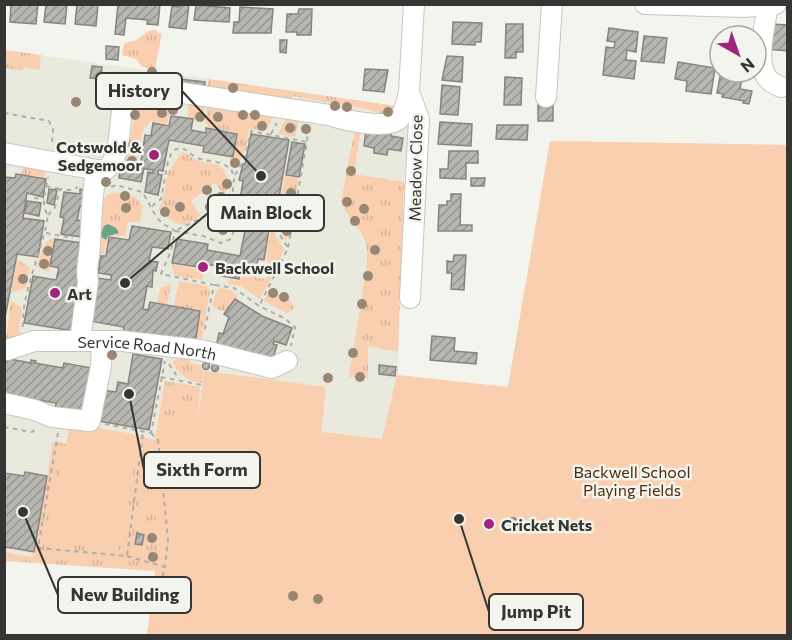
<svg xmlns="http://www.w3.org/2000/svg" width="792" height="640" font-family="Commissioner,sans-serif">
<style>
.built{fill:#e9eadd}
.grass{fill:url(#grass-tufts)}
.forest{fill:url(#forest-crowns)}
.green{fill:#facfaf}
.water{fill:#69a586}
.building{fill:url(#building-hatch);stroke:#878480;stroke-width:1.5}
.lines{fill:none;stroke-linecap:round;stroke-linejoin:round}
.minor-casing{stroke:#c6c6c1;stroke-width:22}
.path{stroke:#aeaeaa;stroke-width:2;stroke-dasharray:4.5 4.5;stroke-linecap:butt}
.minor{stroke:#fff;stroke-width:20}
.tree{fill:#988773}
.poi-dot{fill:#a0267d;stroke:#f3f4ee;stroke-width:2}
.labels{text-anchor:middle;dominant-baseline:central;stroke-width:5;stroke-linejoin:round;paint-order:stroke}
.poi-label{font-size:16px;font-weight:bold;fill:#353533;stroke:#f3f4ee;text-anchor:start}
.street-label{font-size:16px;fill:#353533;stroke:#f3f4ee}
.park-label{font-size:16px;fill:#4e2d0f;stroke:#f3f4ee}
.leader{fill:none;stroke:#353533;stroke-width:2}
.callout-dot{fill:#353533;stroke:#f3f4ee;stroke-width:2}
.callout{fill:#f3f4ee;stroke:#353533;stroke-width:2}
.callout-label{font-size:18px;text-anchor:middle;font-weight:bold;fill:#353533}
</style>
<defs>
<pattern id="grass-tufts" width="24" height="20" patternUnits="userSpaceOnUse" patternTransform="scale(1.5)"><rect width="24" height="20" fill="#facfaf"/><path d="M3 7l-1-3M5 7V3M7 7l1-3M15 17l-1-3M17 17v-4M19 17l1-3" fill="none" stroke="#d7b297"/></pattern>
<pattern id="forest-crowns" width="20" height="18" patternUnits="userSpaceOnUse" patternTransform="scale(1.5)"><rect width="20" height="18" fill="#facfaf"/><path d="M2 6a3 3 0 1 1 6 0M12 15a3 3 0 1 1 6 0" fill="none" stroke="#d7b297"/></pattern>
<pattern id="building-hatch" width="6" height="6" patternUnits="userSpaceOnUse" patternTransform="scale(1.5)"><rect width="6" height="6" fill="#b8b6b1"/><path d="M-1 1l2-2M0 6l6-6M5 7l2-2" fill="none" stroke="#969591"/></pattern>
</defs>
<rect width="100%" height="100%" fill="#f3f4ee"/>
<polygon class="built" points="4,50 412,108 404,182 398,375 508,387 550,141 787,145 787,635 147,635 156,571 5,561"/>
<g class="grass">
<path d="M151,30h6v3h5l-7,36 -13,-2 -6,-8 -14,-4c2,-18 5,-10 16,-16 5,-3 8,-7 13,-9z"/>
<polygon points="5,50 41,55 39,70 24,67 23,71 5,68"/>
<polygon points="209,79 396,106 395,110 387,116 366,109 292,96 285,105 207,93"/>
<polygon points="140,93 179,99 177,113 170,112 167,124 151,121 143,130 136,163 125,161"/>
<polygon points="188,100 205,103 203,120 188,118"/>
<path d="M208,101l68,10 -10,20 -17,-2c-3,13 -3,31 -16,39l-3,-3v-7h4l4,-25 -30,-6 -3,-6z"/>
<polygon points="289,112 300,114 295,137 278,134"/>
<path d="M361,129l-7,45 50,8 -6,170 -30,-6v32l-19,-1 18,-114c0,-8 1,-17 -3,-24 -5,-14 -18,-23 -23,-38l13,-67z"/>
<path d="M182,152c7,1 10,7 17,9 6,2 13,1 19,4 11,6 13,21 6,30l-9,-12 -24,18 10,15 -16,9 -10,-2 -17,-13 4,-7 6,-31z"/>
<polygon points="24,162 45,169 45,179 21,175"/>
<polygon points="285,176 299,178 286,241 276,223"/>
<polygon points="115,192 135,197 143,206 140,222 128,222 126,236 108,236 104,254 99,254 97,207 108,194"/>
<polygon points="271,229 284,249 278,264 268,263 266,258"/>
<polygon points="17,259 30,268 26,288 11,293"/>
<polygon points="172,264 204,270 202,280 174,275"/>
<polygon points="268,266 277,267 260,299 240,286 228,284 229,279 240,281 242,271 257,273 256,278 266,279"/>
<polygon points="179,281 208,286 210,290 202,338 196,343 201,311 174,306"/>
<polygon points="171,283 167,305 157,303 160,288 164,287"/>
<polygon points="219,288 231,290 238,296 226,312 216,309 212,306 216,291"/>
<polygon points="275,290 274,294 286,296 295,307 287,313 266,302 264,301 268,293"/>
<polygon points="11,300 22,308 19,330 22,335 5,344"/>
<path d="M182,355l10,3 -2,5 11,2v5l3,1 -2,12c-16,-3 -22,-7 -30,-21z"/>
<polygon points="165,381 200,387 198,418 159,415"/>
<polygon points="139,435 148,439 159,541 156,571 5,561 4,552 33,557 53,441 66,444 49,539 118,552"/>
</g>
<path class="forest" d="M50,239h5l-6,33 -13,-6c6,-9 5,-20 14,-27z"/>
<g class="green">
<polygon points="550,141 787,145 787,635 147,635 159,541 148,439 155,440 159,415 198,418 204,371 326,387 321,432 382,439 397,375 508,387"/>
<polygon points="70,423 139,435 118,552 49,539"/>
</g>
<polygon class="water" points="108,224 116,228 119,233 108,236 106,240 100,236 104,226"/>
<g class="building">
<polygon points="11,4 38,4 36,24 10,22"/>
<polygon points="46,4 67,4 65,24 44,22"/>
<polygon points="77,4 98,4 96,26 75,24"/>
<polygon points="118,4 160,4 158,25 147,24 148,20 126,18 124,35 115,34"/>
<polygon points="179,4 189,4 186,29 169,27 172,6 179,7"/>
<polygon points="196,5 230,8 229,22 194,20"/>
<polygon points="240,7 273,9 271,33 233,33 234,22 239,22"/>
<polygon points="299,9 312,9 311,35 297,35 297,32 286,32 287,14 298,14"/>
<polygon points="453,22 482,23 481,42 475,42 475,45 452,44"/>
<polygon points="506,24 523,24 523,52 516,52 516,58 505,58"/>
<polygon points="769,24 788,25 788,51 767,49"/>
<polygon points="609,28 638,32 636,52 627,50 626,60 636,61 634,79 603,75 606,47 614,48 615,42 607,41"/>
<polygon points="644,36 667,38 664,63 641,61"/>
<polygon points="280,40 287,40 286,53 280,52"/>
<polygon points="106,46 119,47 118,60 106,59"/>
<polygon points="447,56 463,57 462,82 442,80"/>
<polygon points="678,62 715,68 711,94 686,91 687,81 675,79"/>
<polygon points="92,66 102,67 101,79 90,78"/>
<polygon points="365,69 388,70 384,92 363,90"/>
<polygon points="721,72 743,73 740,89 752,91 749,104 743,103 744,101 722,97 723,94 717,93"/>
<polygon points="505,77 522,78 521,105 504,105"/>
<polygon points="179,79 205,82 204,92 178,87"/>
<polygon points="442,85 460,87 458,115 440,114"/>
<rect x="538" y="105" width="15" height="16"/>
<polygon points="171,116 193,119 191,130 206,133 206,128 237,134 233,157 203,152 204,146 169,140 163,171 159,170 158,172 158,174 162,175 158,195 145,192 148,172 153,173 153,170 140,168 145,135 151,136 153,123 169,126"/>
<polygon points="440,122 472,124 471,146 438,144"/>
<polygon points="497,125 528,125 527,140 496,139"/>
<polygon points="366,130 391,134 391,136 403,138 401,151 388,149 387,155 374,153 374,148 364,146"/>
<polygon points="251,134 289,140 275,220 238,213 243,181 239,180 243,164 245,164"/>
<polygon points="292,142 305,144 299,177 286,175"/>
<polygon points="449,151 478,151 478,163 466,163 466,179 440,178 440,169 448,169"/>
<polygon points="121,164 144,168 141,182 119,178"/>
<polygon points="16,174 46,179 43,197 27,193 23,218 44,221 38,257 17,254 4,323 4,177 15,178"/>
<polygon points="471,178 485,178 484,186 471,186"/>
<polygon points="49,189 57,190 54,205 47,203"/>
<polygon points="80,189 89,191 86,208 80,206 77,220 84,221 81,237 61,234 64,218 60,217 64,192 80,194"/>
<polygon points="451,194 461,194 460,225 472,225 472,231 438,231 439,205 447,205 447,201 451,201"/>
<polygon points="27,201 41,203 39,216 25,213"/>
<polygon points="246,225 269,229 264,260 258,259 256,271 240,268 239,279 216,275 217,266 205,264 204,268 172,263 177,239 208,244 207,250 240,256"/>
<polygon points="132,226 171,232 168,249 152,247 149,261 158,262 156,271 153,270 152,287 147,286 143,309 148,310 150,302 200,311 195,345 123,333 124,327 90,321 97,278 111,280 111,275 98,273 101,256 106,256 109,237 129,240"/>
<polygon points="55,239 88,244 73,331 24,323 33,276 56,280 59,268 50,266"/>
<polygon points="454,255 466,255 464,290 451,289 452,273 447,273 447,261 453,262"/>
<polygon points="235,299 262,316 292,328 286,345 274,341 273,344 277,345 272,361 216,347 219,333 223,334 229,317 224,314"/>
<polygon points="432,336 455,338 454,351 477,353 476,364 430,360"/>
<polygon points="133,354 162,359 149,430 98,421 103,390 116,392 118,382 128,384"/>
<polygon points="4,358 31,363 31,360 36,361 35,363 63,368 64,363 92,368 84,414 55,409 56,403 4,394"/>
<circle cx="206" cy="366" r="3.5"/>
<circle cx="215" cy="368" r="3.5"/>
<polygon points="379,365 396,367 395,376 379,374"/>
<polygon points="25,472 47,476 34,552 6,547 4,554 4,473 24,476"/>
<polygon points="137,533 144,535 142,545 135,544"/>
</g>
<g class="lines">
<g class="minor-casing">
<g id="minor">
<polyline points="645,4 744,7 776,4"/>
<path d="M768,6c-3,18 -14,59 1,74 3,3 8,5 12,7"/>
<polyline points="546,97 552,4"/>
<polyline points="4,153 97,170"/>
<polyline points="410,298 419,119 409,92 414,4"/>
<path d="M80,340l8,-59c-3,-13 2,-25 2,-38 2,-25 1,-49 7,-73h8c24,-16 6,-72 32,-84l192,29c13,5 59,15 70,4 6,-7 8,-18 10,-27"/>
<path id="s1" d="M7,350l27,-9h88l79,9 71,18 15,-7"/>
<polyline points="4,403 35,410 52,417 90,421 101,366 102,341"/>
</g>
</g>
<g class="path">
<polyline points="4,113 49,121 53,129 52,144"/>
<polyline points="271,134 277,123"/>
<polyline points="307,141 308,129"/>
<polyline points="235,175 244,160 251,131 307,142 288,248"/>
<polyline points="46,186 60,189"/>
<path d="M111,187l5,-2 26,7c6,8 13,26 20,31 4,3 9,5 13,8l-4,20 -10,23 53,11 -10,48"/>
<polyline points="34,198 44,199"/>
<path d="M152,206l9,-7 7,-38 5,-11c15,-4 13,2 24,8 11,4 33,2 37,18 1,3 -1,6 -1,9 0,9 0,14 -4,22l-16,5 -38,19"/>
<path d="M229,207l8,13c30,2 36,2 51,28l-29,58"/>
<polyline points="48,215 55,207 60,189 70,190 78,187"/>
<polyline points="175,231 203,236 221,243 231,239 237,221"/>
<polyline points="46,233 73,238"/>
<polyline points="215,285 234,288 259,306 284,318 295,327 291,346"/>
<path d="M23,327c-2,-35 20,-76 25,-112 -8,-11 -2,-25 0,-38"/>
<polyline points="169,364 179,379"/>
<polyline points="161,377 202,385"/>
<polyline points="105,424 151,433 165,361"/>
<polyline points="4,427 32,432 36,429"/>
<polyline points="58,433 38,548 127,556 143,433"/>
<polyline points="151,433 158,440 168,539 165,567"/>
<polyline points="127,556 165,567 161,584 164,596"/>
</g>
<use href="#minor" class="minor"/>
</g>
<g class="tree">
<circle cx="152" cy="72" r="5"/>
<circle cx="233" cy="88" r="5"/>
<circle cx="76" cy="102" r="5"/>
<circle cx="147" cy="105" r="5"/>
<circle cx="335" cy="106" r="5"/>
<circle cx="347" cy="107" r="5"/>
<circle cx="173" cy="110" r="5"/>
<circle cx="388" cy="112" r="5"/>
<circle cx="162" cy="113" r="5"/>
<circle cx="135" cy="115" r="5"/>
<circle cx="243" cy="115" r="5"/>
<circle cx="255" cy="115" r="5"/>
<circle cx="200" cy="117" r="5"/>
<circle cx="218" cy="117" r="5"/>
<circle cx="262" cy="126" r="5"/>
<circle cx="290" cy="128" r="5"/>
<circle cx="306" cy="129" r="5"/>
<circle cx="133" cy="145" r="5"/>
<circle cx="132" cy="161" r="5"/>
<circle cx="235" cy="163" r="5"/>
<circle cx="351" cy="171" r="5"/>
<circle cx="106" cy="182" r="5"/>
<circle cx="227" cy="184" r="5"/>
<circle cx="207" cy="190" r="5"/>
<circle cx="291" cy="193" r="5"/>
<circle cx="125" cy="196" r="5"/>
<circle cx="221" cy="197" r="5"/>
<circle cx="347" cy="202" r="5"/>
<circle cx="180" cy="207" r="5"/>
<circle cx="210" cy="207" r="5"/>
<circle cx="126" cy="208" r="5"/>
<circle cx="364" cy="209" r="5"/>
<circle cx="165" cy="212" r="5"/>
<circle cx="355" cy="221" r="5"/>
<circle cx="223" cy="230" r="5"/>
<circle cx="287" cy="231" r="5"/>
<circle cx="375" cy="250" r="5"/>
<circle cx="48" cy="251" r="5"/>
<circle cx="44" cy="264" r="5"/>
<circle cx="368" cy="276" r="5"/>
<circle cx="23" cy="279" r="5"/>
<circle cx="273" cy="293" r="5"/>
<circle cx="284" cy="297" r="5"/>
<circle cx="362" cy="304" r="5"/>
<circle cx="353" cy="353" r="5"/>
<circle cx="112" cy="355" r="5"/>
<circle cx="360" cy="377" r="5"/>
<circle cx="328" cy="378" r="5"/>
<circle cx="513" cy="522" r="5"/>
<circle cx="152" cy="538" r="5"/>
<circle cx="153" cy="557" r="5"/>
<circle cx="293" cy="596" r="5"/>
<circle cx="318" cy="599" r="5"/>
</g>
<g class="poi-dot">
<circle cx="154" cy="155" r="6"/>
<circle cx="203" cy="267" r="6"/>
<circle cx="55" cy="293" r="6"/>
<circle cx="489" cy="524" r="6"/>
</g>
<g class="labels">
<g class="poi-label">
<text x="142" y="146" text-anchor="end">Cotswold &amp;<tspan x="142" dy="18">Sedgemoor</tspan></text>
<text x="215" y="267">Backwell School</text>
<text x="67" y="293">Art</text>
<text x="501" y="524">Cricket Nets</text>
</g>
<g class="street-label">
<text transform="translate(415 168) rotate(-89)">Meadow Close</text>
<text stroke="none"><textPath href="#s1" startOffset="142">Service Road North</textPath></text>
</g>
<g class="park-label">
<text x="632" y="471">Backwell School<tspan x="632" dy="18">Playing Fields</tspan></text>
</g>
</g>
<path class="leader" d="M261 176L182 91M125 283L208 213M129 394L144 470M23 512L58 595M459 519L489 612"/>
<g class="callout-dot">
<circle cx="261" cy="176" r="6"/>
<circle cx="125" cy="283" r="6"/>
<circle cx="129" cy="394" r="6"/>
<circle cx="23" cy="512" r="6"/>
<circle cx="459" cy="519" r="6"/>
</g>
<g class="callout">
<rect x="96" y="73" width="86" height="36" rx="6"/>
<rect x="208" y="195" width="116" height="36" rx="6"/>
<rect x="144" y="452" width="116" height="36" rx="6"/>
<rect x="58" y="577" width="133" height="36" rx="6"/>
<rect x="489" y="594" width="94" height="36" rx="6"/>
</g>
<g class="callout-label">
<text x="139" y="97">History</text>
<text x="266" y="219">Main Block</text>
<text x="202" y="476">Sixth Form</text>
<text x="125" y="601">New Building</text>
<text x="536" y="618">Jump Pit</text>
</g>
<rect width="792" height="640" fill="none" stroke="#353533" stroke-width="12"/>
<g transform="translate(738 54) rotate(140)"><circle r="28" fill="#f3f4ee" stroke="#a7a8a3" stroke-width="1.5"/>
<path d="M0-4.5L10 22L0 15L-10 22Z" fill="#a0267d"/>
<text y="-9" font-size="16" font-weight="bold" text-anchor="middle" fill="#353533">N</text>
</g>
</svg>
